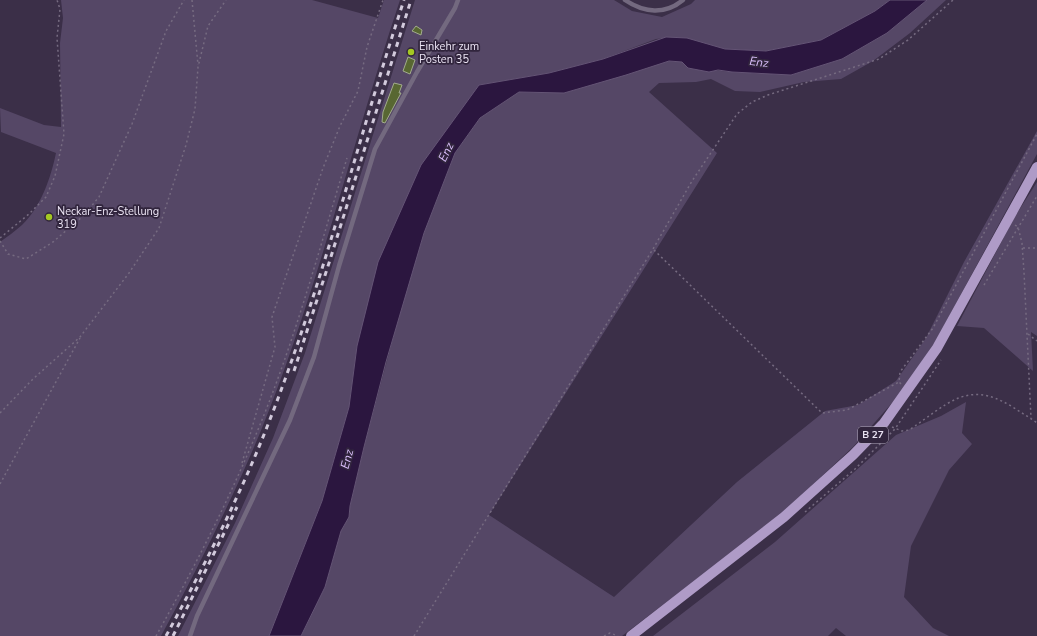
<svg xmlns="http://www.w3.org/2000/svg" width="1037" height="636" font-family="'Nunito Sans',sans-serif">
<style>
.green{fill:#554766}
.water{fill:#2b163f;stroke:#645475}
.building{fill:#586732;stroke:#a2ac8d}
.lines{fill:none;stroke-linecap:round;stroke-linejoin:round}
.path{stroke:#766b81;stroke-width:1.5;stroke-dasharray:2 3;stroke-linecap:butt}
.service{stroke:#73697f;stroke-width:4.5}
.primary{stroke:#af9bc7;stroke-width:10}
.rail{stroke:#d2cadc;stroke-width:3;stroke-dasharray:5 5;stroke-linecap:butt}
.poi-dot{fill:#a5c823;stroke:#31253d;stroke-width:1.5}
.labels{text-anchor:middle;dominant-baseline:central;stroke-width:3.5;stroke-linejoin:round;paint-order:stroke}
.shield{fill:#31253d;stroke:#b2aabc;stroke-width:1}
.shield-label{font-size:10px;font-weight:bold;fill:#eae3f3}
.poi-label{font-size:11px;fill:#eae3f3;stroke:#31253d;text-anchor:start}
.water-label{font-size:12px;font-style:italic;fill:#dabffb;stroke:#31253d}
</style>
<rect width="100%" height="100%" fill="#3b2f48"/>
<g class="green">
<path d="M61,0h251l66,18 6,-18h16c-48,144 -83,293 -140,433 -29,69 -63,137 -99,203h-161v-394c7,-5 15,-11 22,-17 19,-18 29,-48 34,-72l-55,-21 -1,-24 44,17 17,2 -1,-84 3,-25z"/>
<polygon points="415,0 614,0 632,11 662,17 691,4 695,0 890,0 875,11 821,40 766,51 725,49 676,37 656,39 603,59 549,73 479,85 357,346 349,407 322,501 269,636 178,636 235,523 273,438 305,353"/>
<polygon points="927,0 946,0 910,33 873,61 841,79 804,82 760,92 735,91 711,79 696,82 659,83 649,92 717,153 489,515 614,597 737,482 825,411 858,405 896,381 926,338 964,262 1037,131 1037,154 935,342 899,395 853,447 779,516 622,636 301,636 325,587 341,531 349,517 350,506 364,447 403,301 424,233 455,153 480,118 519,92 564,93 669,61 682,62 688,68 732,72 791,75 842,59 887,33"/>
<polygon points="1037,182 1037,336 1031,332 1033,371 984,328 957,326 1014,218"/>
<polygon points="966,402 962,433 972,444 949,470 911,546 904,597 933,628 949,636 846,636 836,628 828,636 653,636 775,542 896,435 941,416"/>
</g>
<polygon class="water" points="890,0 927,0 887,33 842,59 791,75 732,72 718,70 709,72 688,68 682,62 669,61 626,75 564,93 519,92 480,118 455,153 424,233 386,362 364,447 350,506 349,517 341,531 325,587 301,636 269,636 322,501 349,407 357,346 378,262 421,165 479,85 549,73 603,59 666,37 687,38 725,49 766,51 821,40 875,11"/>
<g class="building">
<polygon points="416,26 422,30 421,35 412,31"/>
<polygon points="408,57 415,60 410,74 403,71"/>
<polygon points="394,83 402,85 399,93 401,93 385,123 382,122 383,112"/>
</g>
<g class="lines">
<g class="path">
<polyline points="192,0 198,65"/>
<polyline points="1015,225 1018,227 1022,243 1024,272 1031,418"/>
<polyline points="0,238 29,214 46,197 55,176 64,134 57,38 60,9 57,0"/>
<polyline points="0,241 8,254 26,259 53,242 83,216 99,197 132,124 166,31 184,0"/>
<polyline points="1023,248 1037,248"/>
<polyline points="654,250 822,413 847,410 899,382"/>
<polyline points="984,285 1037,196"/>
<polyline points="1028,334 1037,341"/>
<polyline points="901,384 899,382 900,372 933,328 1037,134"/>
<polyline points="0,413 33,379 80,337 129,273 159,228 186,145 195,109 198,67 208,26 226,0"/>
<path d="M892,427l10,4 7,-1c38,-25 57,-51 102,-24 9,6 18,11 26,17"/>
<polyline points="242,463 275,347 272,317 323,168 340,126 358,91 367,47 383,0"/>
<polyline points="0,484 80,338"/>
<polyline points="805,512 855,469 895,429 941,360"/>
<path d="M156,636c37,-66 72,-134 101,-204 37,-88 62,-182 90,-274"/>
<polyline points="414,636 653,249 692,181 737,114 752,102 768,95 879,59 908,40 953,0"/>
<polyline points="604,636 610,633 618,636"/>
</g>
<g class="service">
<path d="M625,0c19,13 40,15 58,0"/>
<polyline points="190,636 197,616 290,420 314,357 339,266 375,149 417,72 455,8 458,0"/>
</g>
<polyline class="primary" points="631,636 784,517 853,455 884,423 937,348 1037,167"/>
<g class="rail">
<polyline points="294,371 329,263 411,0"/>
<path d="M166,636c37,-68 73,-138 101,-209 55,-139 90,-285 137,-427"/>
<polyline points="173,636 237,507"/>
</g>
</g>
<g class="poi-dot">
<circle cx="411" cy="52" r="4"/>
<circle cx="49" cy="217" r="4"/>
</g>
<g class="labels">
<rect class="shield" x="858" y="427" width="30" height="16" rx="3"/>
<g class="shield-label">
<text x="873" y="435">B 27</text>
</g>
<g class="poi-label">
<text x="419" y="46">Einkehr zum<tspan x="419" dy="13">Posten 35</tspan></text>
<text x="57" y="211">Neckar-Enz-Stellung<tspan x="57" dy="13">319</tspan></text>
</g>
<g class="water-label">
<text transform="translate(759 62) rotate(7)">Enz</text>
<text transform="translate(446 152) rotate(-64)">Enz</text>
<text transform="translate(347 459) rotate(-75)">Enz</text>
</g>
</g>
</svg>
